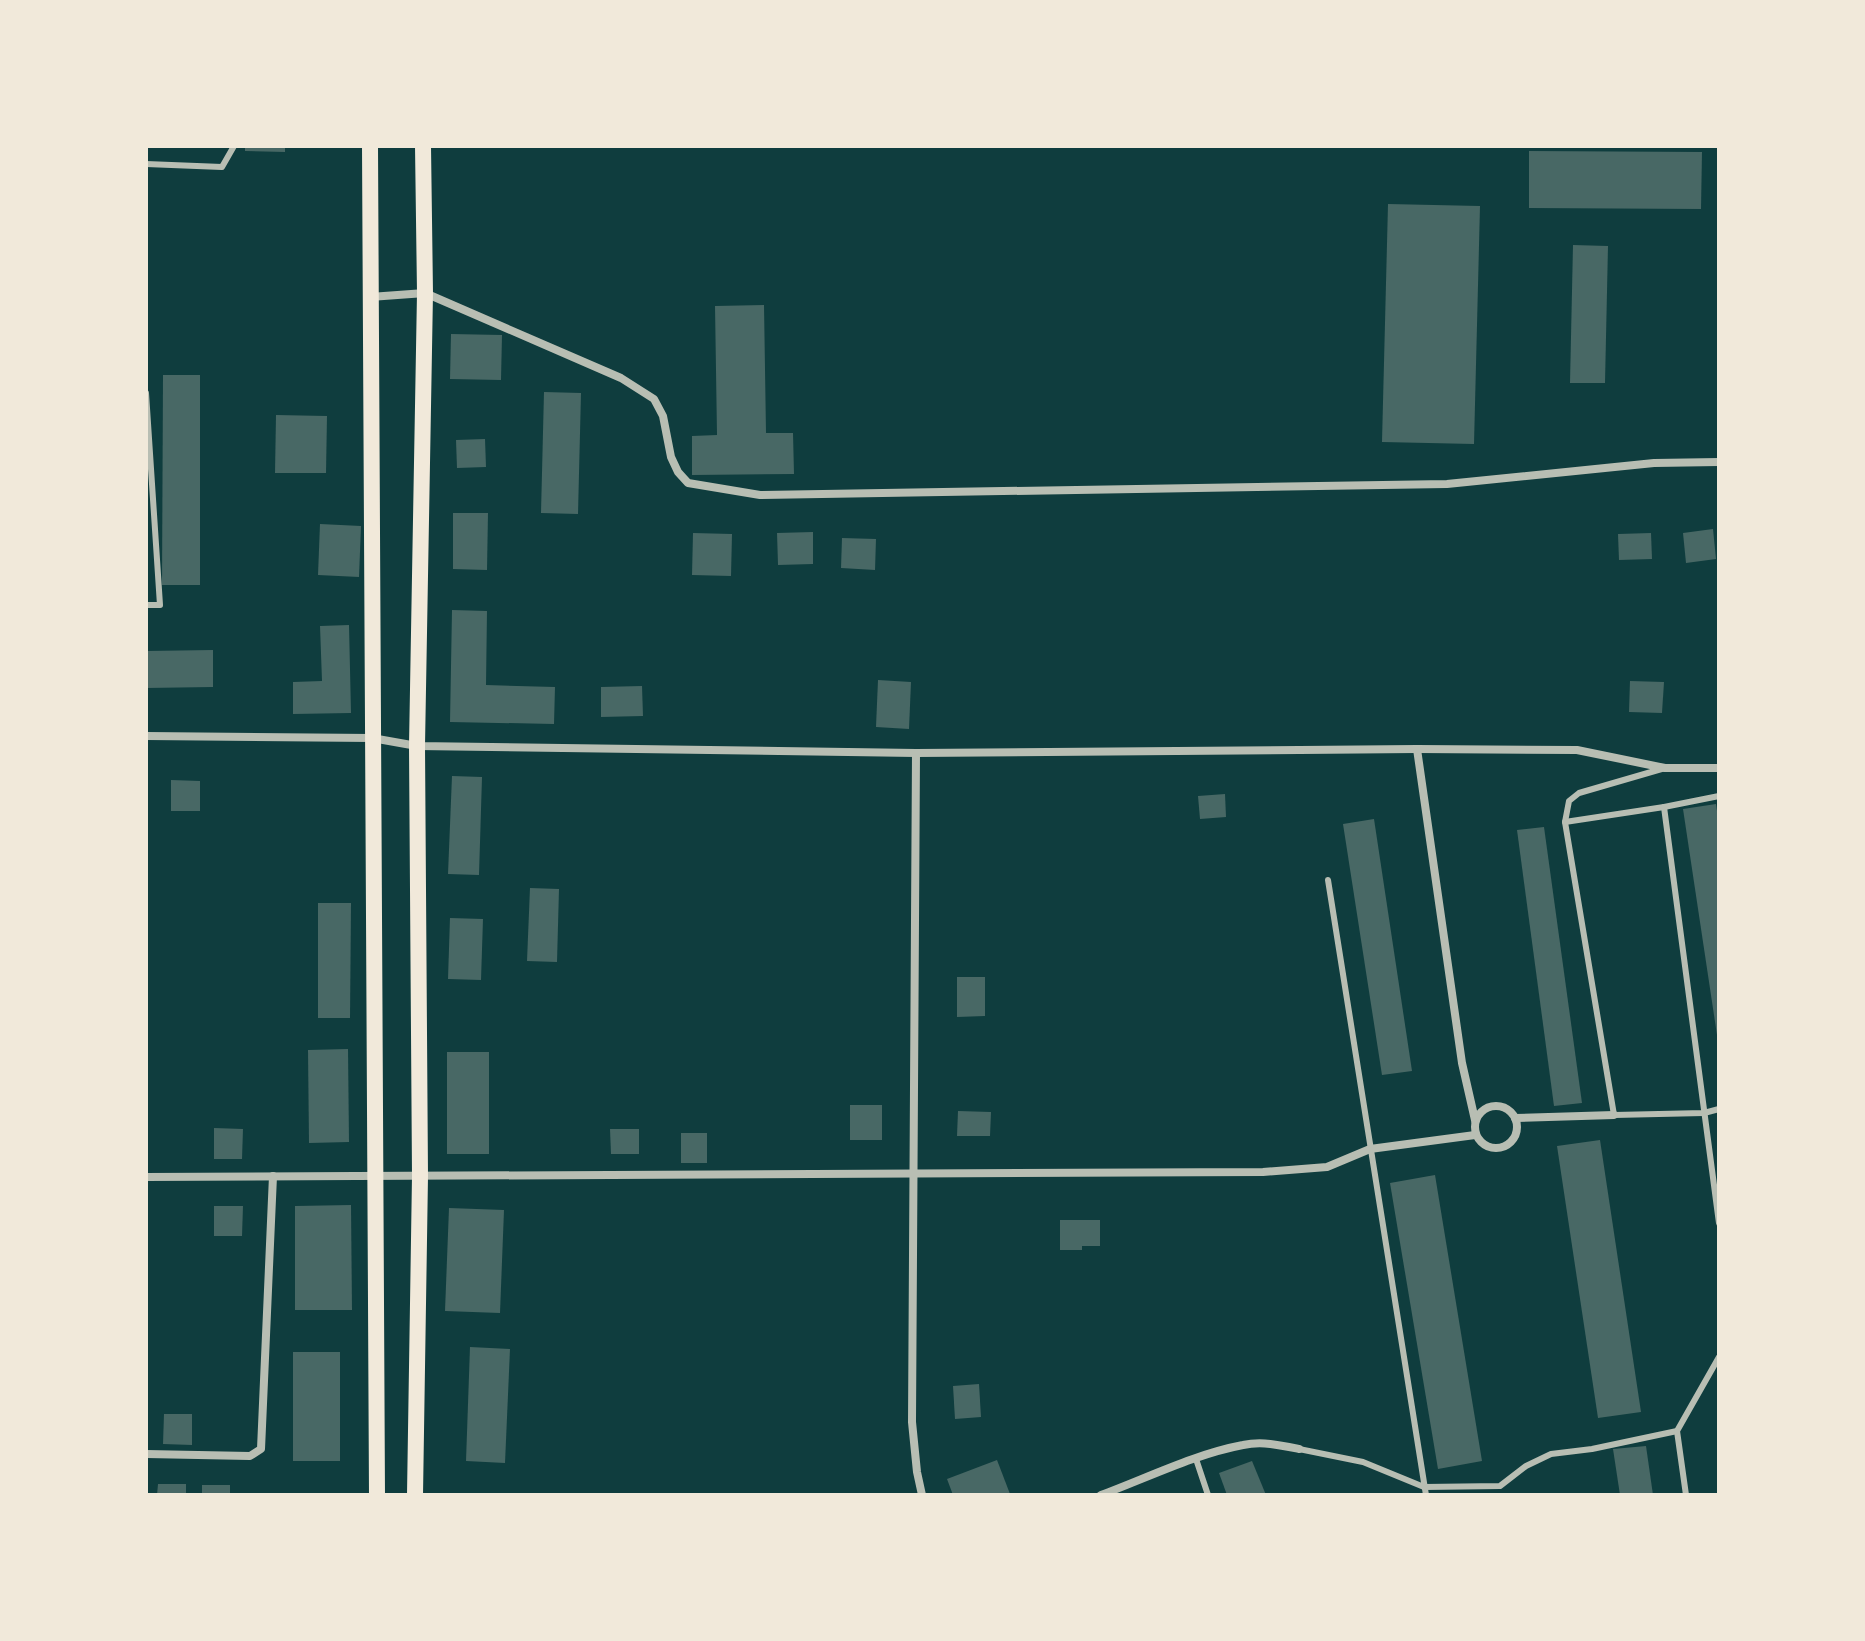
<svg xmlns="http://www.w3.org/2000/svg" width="1865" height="1641" font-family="'Alegreya Sans',sans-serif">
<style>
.building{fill:#486865}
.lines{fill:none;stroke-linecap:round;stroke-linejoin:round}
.service{stroke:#b8beb3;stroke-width:6}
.minor{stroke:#b8beb3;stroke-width:8}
.secondary{stroke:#f1e9da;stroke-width:16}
</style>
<rect width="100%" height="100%" fill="#0f3d3e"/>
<g class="building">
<polygon points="245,146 285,146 285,152 245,151"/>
<polygon points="1529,151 1702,152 1701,209 1529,208"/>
<polygon points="1388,204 1480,206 1474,444 1382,442"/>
<polygon points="1573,245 1608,246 1605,383 1570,383"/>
<polygon points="764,305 766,433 793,433 794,474 692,475 692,436 717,435 715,306"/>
<polygon points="451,334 502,335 501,380 450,379"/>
<polygon points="163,375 200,375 200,585 162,585"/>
<polygon points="544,392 581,393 578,514 541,513"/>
<polygon points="276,415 327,416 326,473 275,473"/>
<polygon points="485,439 486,467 457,468 456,440"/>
<polygon points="453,513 488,513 487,570 453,569"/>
<polygon points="320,524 361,526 359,577 318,575"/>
<polygon points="1713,529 1716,559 1686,563 1683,533"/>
<polygon points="813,532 813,564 778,565 777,533"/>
<polygon points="693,533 732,534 731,576 692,575"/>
<polygon points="1651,533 1652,559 1619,560 1618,534"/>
<polygon points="842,538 876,539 875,570 841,568"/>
<polygon points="452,610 487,611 486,685 555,687 554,724 450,722"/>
<polygon points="349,625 351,713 293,714 293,682 322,681 320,626"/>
<polygon points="213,650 213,687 146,688 146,651"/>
<polygon points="878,680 911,682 909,729 876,727"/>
<polygon points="1630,681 1664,682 1662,713 1629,712"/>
<polygon points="642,686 643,716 601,717 601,687"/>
<polygon points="452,776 482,777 479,875 448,874"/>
<polygon points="171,780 200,781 200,811 171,811"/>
<polygon points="1225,794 1226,817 1200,819 1198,796"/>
<polygon points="1716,804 1719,825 1717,1035 1683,809"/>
<polygon points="1374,819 1412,1071 1382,1075 1343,824"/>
<polygon points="1544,827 1582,1103 1554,1106 1517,830"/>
<polygon points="530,888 559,889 557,962 527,961"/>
<polygon points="318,903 351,903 350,1018 318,1018"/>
<polygon points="450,918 483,919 481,980 448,979"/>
<polygon points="957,977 985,977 985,1016 957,1017"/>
<polygon points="348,1049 349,1142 309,1143 308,1050"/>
<rect x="447" y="1052" width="42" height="102"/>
<rect x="850" y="1105" width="32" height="35"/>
<polygon points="958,1111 991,1112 990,1136 957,1136"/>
<polygon points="214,1128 243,1129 242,1159 214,1159"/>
<polygon points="610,1129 639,1129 639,1154 611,1154"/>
<rect x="681" y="1133" width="26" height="30"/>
<polygon points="1600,1140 1641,1412 1598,1418 1557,1146"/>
<polygon points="1435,1175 1482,1461 1438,1469 1390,1183"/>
<polygon points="351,1205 352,1310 295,1310 295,1206"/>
<polygon points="214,1206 243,1206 242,1236 214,1236"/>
<polygon points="449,1208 504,1210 500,1313 445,1311"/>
<polygon points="1060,1220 1100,1220 1100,1246 1082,1246 1082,1250 1060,1250"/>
<polygon points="470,1347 510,1349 505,1463 466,1461"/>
<rect x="293" y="1352" width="47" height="109"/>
<polygon points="979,1384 981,1417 955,1419 953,1386"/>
<polygon points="164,1414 192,1414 192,1445 163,1444"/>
<polygon points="1646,1446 1653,1495 1620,1495 1613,1449"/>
<polygon points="997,1460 1010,1494 953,1495 947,1479"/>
<polygon points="1252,1461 1266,1495 1227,1495 1219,1473"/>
<polygon points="158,1484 186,1484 186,1495 157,1495"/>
<rect x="202" y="1485" width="28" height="10"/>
</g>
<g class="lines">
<g class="service">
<polyline points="146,164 222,167 234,146"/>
<polyline points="146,393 160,605 146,605"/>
<polyline points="1665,768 1579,793 1569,801 1565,822 1614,1115 1704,1113 1719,1109"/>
<polyline points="1664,807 1719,796"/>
<polyline points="1565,822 1664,807 1719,1223"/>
<polyline points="1328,880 1426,1495"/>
<polyline points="1299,1449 1363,1462 1424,1487 1500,1486 1526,1466 1551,1454 1592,1449 1677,1431"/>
<polyline points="1196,1459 1208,1495"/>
<polyline points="1686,1495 1677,1431 1719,1357"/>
</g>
<g class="minor">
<polyline points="370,297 425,293 621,378 654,399 663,416 671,457 678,472 688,483 760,495 1447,484 1654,463 1719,462"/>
<polyline points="146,736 372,738 417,746 916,753 1417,749 1577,750 1665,768 1719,768"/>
<polyline points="1417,749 1462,1063 1475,1120"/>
<polyline points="916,753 912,1422 917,1472 922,1495"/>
<circle cx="1496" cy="1127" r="21"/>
<polyline points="1515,1118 1614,1115"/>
<polyline points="146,1177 1263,1172 1327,1167 1370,1149 1475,1135"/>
<polyline points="146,1454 250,1456 261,1449 273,1176"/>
<path d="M1101,1495c46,-17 94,-41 142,-50 19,-4 37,0 56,4"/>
</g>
<g class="secondary">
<polyline points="370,146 377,1495"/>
<polyline points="415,1495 420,1176 417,746 425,293 423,146"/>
</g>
</g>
<rect width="1865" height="1641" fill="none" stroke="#f1e9da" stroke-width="296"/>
</svg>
